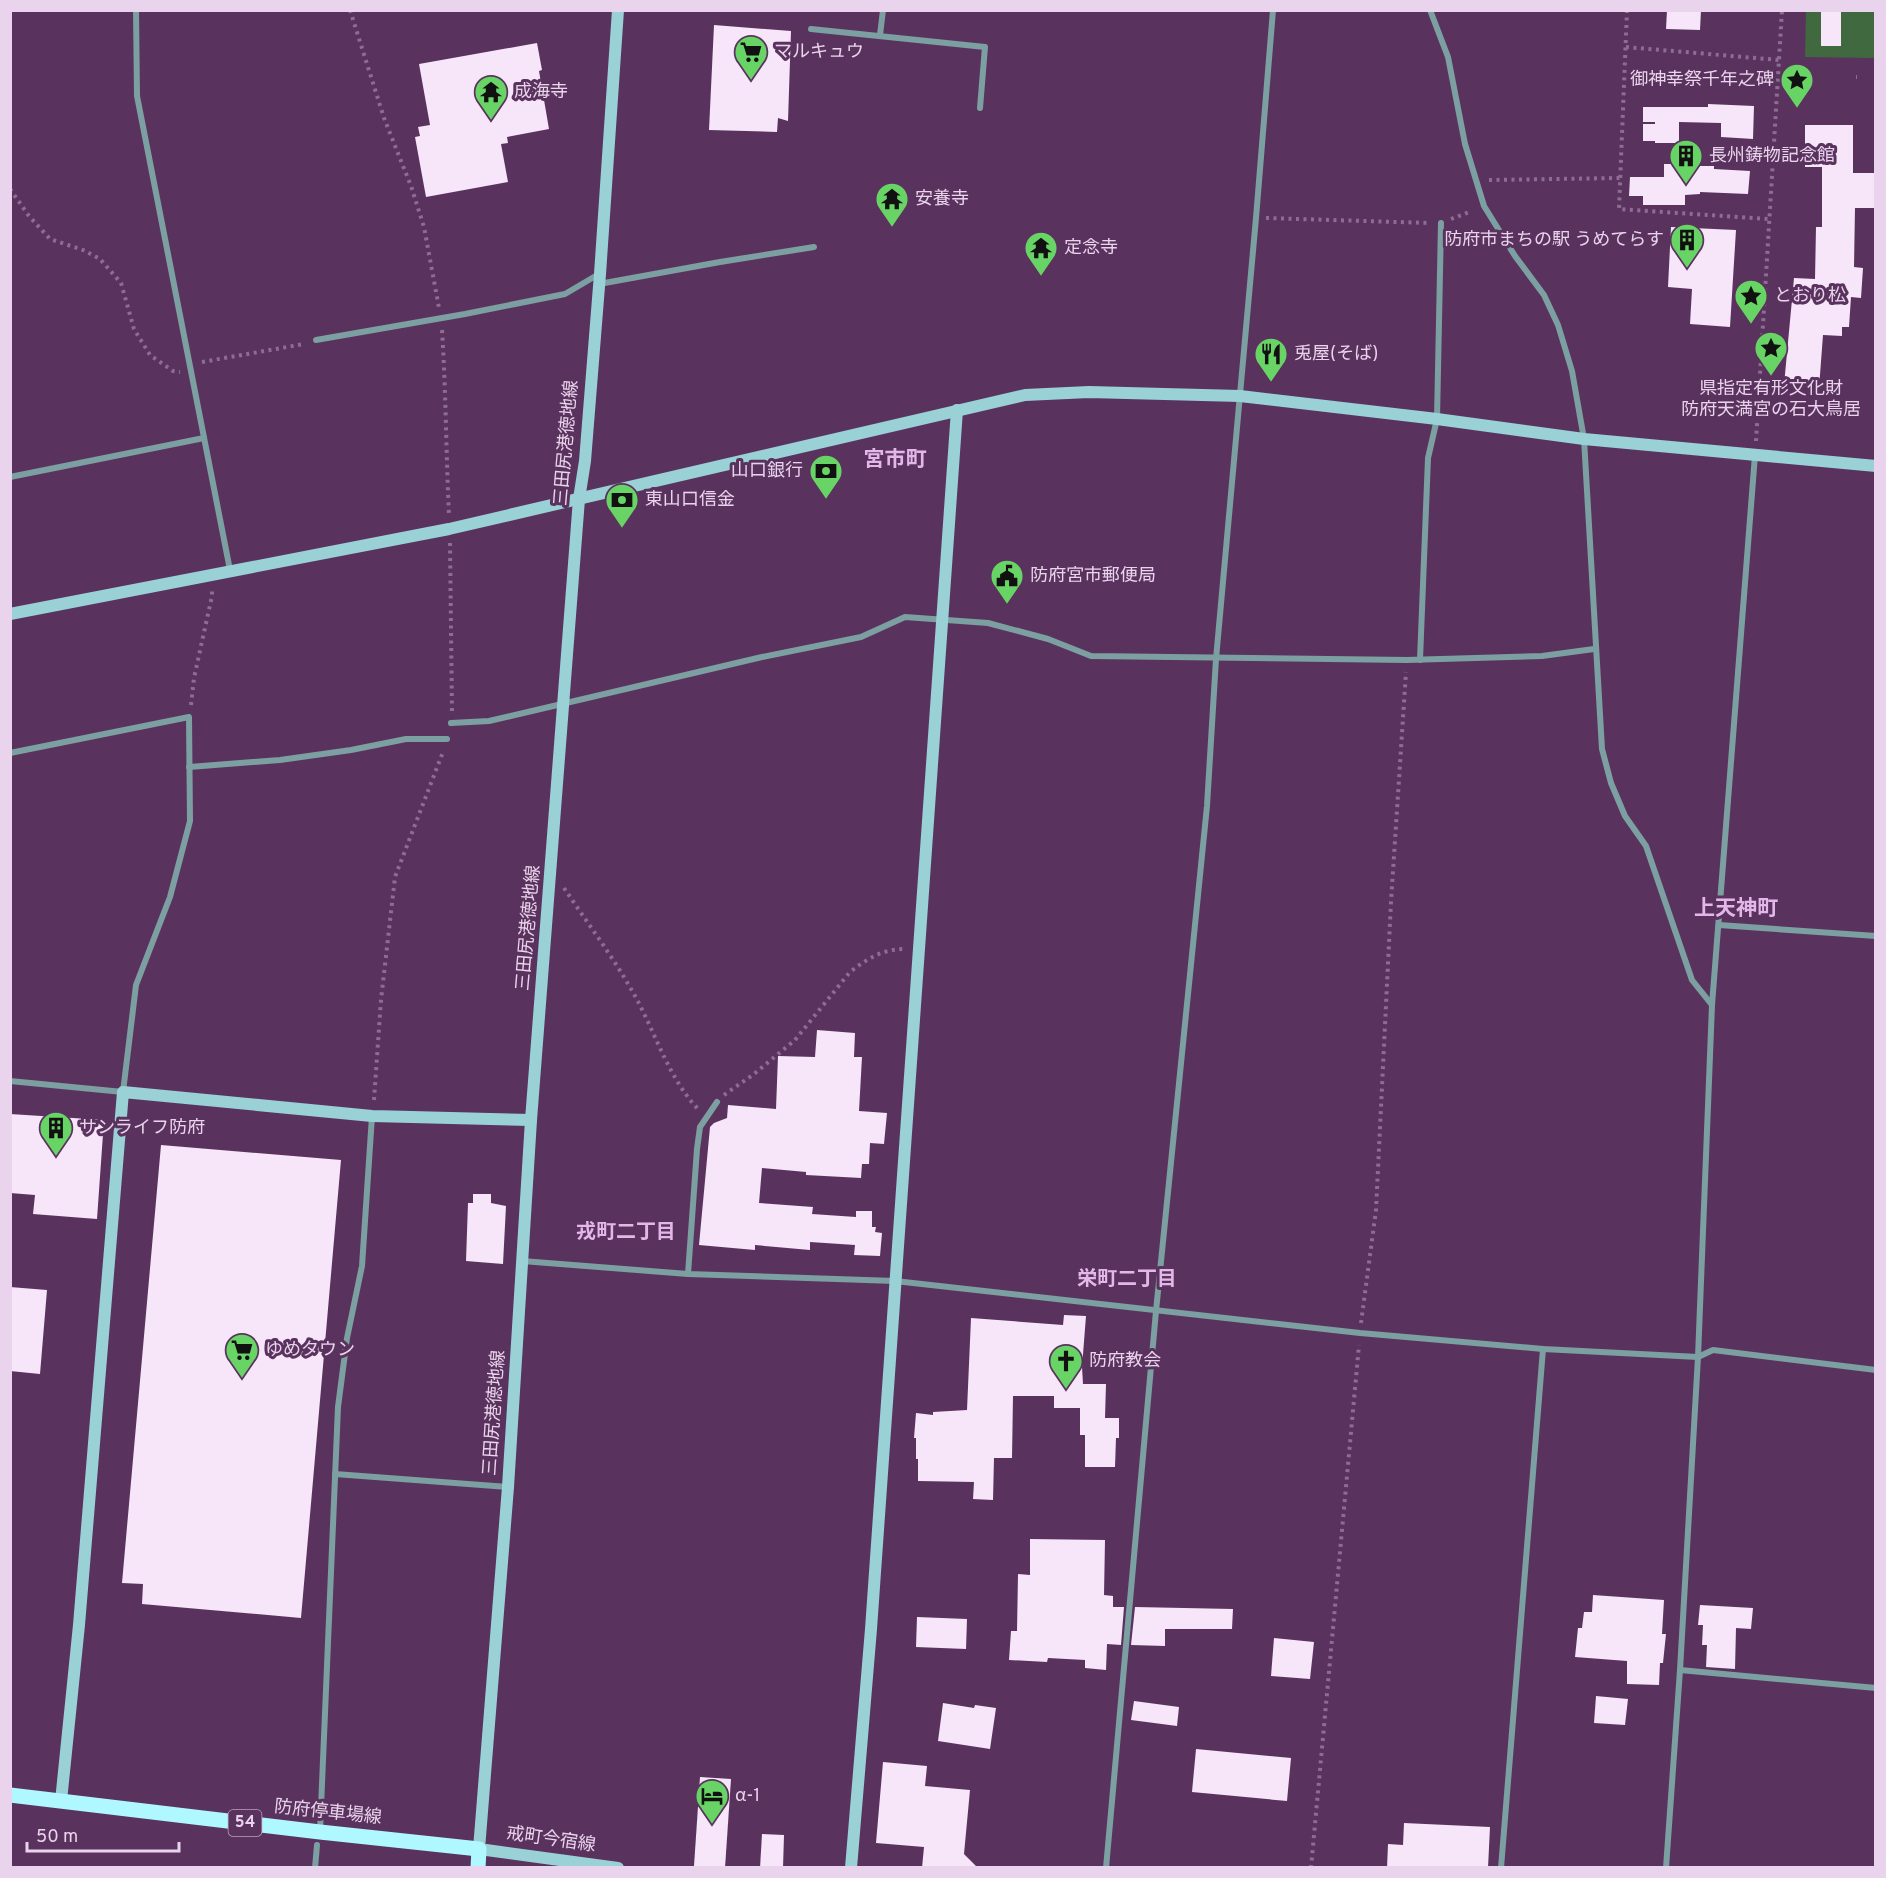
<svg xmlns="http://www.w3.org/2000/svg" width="1886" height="1878" font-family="Overpass,'Noto Sans JP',sans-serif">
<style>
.green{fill:#41693f}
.building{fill:#f7e5f9}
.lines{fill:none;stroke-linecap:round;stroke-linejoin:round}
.path{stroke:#8e6d92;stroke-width:4;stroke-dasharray:3 4.5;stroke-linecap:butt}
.street{stroke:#7c9fa2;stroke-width:6}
.secondary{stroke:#9ad1d6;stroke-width:12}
.primary{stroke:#b0f8ff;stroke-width:15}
.labels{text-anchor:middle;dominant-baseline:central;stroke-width:6;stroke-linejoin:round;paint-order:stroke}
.shield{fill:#59335e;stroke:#bea3c1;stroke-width:1.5}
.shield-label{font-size:16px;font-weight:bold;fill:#ead3ec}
.poi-label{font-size:18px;fill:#ead3ec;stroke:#59335e;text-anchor:start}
.street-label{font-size:18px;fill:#ead3ec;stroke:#59335e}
.neighbourhood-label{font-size:20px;font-weight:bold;fill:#e4b7e9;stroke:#59335e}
.quarter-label{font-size:21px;font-weight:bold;fill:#e4b7e9;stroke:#59335e}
</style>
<rect width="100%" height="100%" fill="#59335e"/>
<polygon class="green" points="1806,11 1875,11 1875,58 1805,57"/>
<g class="building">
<polygon points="1667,10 1701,10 1700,30 1666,29"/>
<rect x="1821" y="10" width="20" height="36"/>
<polygon points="714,25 791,31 788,121 778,118 777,132 709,130"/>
<polygon points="537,43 542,70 539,71 549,129 507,137 508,143 501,144 508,182 426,197 415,137 420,136 418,127 430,125 419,64"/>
<polygon points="1708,104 1754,106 1753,139 1721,137 1721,123 1679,122 1679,143 1655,143 1655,141 1643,141 1643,124 1655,124 1655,122 1643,122 1643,107 1708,107"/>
<polygon points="1805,125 1853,125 1853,173 1875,173 1875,208 1855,208 1854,267 1863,268 1861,298 1851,297 1849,327 1842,327 1842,336 1823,335 1819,388 1784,385 1794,278 1815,279 1816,227 1822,227 1822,167 1805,167"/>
<polygon points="1664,164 1686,164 1686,166 1714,166 1714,169 1750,171 1748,194 1700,192 1700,194 1685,195 1685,205 1643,205 1643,196 1629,196 1630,177 1664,177"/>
<polygon points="1671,227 1736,230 1730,327 1690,324 1692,289 1668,287"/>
<polygon points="817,1030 855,1033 854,1057 862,1057 859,1111 887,1113 884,1144 870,1143 869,1164 862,1164 861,1178 806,1175 806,1172 762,1168 759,1203 813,1207 812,1214 856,1217 856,1211 872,1211 872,1227 876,1227 875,1232 882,1233 880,1256 854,1255 855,1245 810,1242 810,1250 755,1245 755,1250 699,1245 710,1127 714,1123 727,1118 728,1105 776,1109 778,1056 815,1057"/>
<polygon points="10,1114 104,1120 97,1219 33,1214 35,1195 10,1193"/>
<polygon points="161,1145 341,1160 301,1618 142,1604 143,1584 122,1583"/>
<polygon points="473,1194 491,1194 491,1203 506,1206 503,1264 466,1261 468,1203 473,1203"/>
<polygon points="10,1287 47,1290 40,1374 10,1371"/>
<polygon points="1064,1315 1086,1316 1082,1367 1083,1384 1106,1384 1105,1418 1119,1418 1119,1438 1116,1438 1115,1467 1085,1467 1085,1435 1080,1435 1080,1408 1054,1408 1054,1396 1013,1396 1012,1458 994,1458 993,1500 973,1499 974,1482 918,1481 918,1459 916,1459 916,1438 914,1438 916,1413 933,1415 933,1412 967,1410 971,1318 1063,1325"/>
<polygon points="1030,1539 1105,1540 1104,1595 1113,1596 1113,1607 1124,1607 1121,1645 1107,1644 1106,1670 1085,1668 1085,1660 1048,1658 1047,1662 1009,1660 1011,1631 1017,1631 1018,1574 1030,1575"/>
<polygon points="1593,1595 1664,1600 1662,1634 1666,1634 1663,1663 1660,1663 1659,1685 1627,1684 1627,1661 1575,1657 1578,1628 1582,1628 1584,1612 1592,1612"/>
<polygon points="1700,1605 1753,1608 1751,1629 1736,1628 1735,1669 1706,1667 1707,1645 1702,1645 1703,1625 1698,1625"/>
<polygon points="1135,1607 1233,1609 1232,1629 1165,1629 1165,1646 1131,1645"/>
<polygon points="917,1617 967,1619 966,1649 916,1647"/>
<polygon points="1274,1638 1314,1642 1310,1679 1271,1676"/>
<polygon points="1596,1696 1628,1699 1625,1725 1594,1723"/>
<polygon points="1134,1701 1179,1707 1177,1726 1131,1720"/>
<polygon points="943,1703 974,1708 975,1705 996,1708 990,1749 938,1741"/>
<polygon points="1196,1749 1291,1758 1287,1801 1192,1792"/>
<polygon points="883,1762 927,1766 925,1786 970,1790 964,1854 978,1868 922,1868 924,1847 876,1843"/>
<polygon points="700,1777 731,1779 725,1868 694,1866"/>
<polygon points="1404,1823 1490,1827 1488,1868 1387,1868 1388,1844 1403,1845"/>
<polygon points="762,1834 784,1835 783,1868 760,1868"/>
</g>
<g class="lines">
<g class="path">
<polyline points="350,10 384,118 411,186 424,227 439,308"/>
<polyline points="1627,10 1619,209 1769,219"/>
<polyline points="1626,47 1779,60"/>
<polyline points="1856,77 1857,77"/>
<polyline points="1489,180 1620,178"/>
<polyline points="10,189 29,216 50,239 83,250 100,259 121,283 134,329 150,355 173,371 180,372"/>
<polyline points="1266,218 1430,223"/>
<polyline points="1451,219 1472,211"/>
<path d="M442,330c4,62 4,123 7,185"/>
<polyline points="202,362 304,344"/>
<polyline points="1756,441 1782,10"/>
<polyline points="450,543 452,713"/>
<polyline points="191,705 194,678 212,596 212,588"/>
<path d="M564,888c24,36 50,70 71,108 21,38 33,81 63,113"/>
<path d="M724,1095l30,-21 41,-34 55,-68c17,-13 32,-23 55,-23"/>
<polyline points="374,1100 381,1000 395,877 443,752"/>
<polyline points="1361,1323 1376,1210 1391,902 1406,672"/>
<polyline points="1311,1868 1359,1345"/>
</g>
<g class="street">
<polyline points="136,10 137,96 230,570"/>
<polyline points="1430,10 1448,57 1465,144 1484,206 1515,256 1544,295 1558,325 1572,371 1584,439 1602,749 1611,783 1625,816 1646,846 1692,980 1712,1005"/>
<polyline points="811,29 985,47 980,108"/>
<polyline points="880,35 883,10"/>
<polyline points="599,284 720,262 814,247"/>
<polyline points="316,340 465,314 565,294 599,274"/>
<polyline points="10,477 204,438"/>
<polyline points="1420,660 1428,458 1437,419 1441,223"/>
<polyline points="451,723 489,721 762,657 861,637 905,617 988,623 1048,639 1091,656 1407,660 1542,656 1594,649"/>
<polyline points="10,753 189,717 190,821 170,897 136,985 123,1092 10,1081"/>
<polyline points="189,767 280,760 351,750 406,739 447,739"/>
<polyline points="1719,925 1876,936"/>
<polyline points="522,1261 688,1274 895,1281 1360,1333 1543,1349 1698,1357 1713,1350 1876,1370"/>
<polyline points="688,1274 697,1149 700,1127 717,1102"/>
<polyline points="335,1474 508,1487"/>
<polyline points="1680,1670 1876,1688"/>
<polyline points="320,1831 338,1407 347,1338 362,1266 372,1116"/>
<polyline points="315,1868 317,1845"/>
<polyline points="1106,1868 1156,1311 1207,806 1216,659 1256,218 1273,10"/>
<polyline points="1501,1868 1543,1349"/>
<polyline points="1666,1868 1680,1670 1698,1357 1712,1005 1755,455"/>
</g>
<g class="secondary">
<polyline points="618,10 600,274 585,461 579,499 531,1120 508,1487 479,1849 618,1868"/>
<polyline points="10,614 449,529 1025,395 1089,392 1240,396 1437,419 1584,439 1876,466"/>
<polyline points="61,1801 79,1625 123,1092 372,1116 531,1120"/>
<polyline points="851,1868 871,1629 957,410"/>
</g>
<polyline class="primary" points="10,1795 320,1832 479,1849 478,1868"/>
</g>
<defs>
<g id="supermarket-pin" transform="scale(1.725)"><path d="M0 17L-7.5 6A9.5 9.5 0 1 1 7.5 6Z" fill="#68d465" stroke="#59335e"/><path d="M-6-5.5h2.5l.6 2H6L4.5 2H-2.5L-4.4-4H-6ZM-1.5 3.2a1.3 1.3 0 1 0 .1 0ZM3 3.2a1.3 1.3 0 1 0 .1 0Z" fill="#111"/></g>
<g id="sight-pin" transform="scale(1.725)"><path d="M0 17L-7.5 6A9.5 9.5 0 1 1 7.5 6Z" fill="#68d465" stroke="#59335e"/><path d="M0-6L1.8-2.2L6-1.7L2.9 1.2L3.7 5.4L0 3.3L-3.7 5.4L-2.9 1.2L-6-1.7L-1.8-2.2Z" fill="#111"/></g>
<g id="temple-pin" transform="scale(1.725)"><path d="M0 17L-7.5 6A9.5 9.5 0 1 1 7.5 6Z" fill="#68d465" stroke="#59335e"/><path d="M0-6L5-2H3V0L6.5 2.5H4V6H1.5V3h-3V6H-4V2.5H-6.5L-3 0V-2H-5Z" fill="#111"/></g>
<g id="building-pin" transform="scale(1.725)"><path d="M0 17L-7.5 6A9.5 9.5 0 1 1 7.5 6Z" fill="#68d465" stroke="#59335e"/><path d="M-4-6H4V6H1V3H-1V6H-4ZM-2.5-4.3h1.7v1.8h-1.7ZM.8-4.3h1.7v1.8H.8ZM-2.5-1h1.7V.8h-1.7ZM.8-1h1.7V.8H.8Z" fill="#111"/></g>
<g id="restaurant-pin" transform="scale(1.725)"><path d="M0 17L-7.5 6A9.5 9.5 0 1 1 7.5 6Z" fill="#68d465" stroke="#59335e"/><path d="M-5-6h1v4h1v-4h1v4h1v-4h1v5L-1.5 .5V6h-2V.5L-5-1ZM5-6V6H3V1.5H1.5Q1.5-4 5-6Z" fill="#111"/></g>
<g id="bank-pin" transform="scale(1.725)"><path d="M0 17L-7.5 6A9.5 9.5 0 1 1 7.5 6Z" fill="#68d465" stroke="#59335e"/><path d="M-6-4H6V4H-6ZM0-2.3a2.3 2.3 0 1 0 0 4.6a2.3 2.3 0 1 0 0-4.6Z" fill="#111"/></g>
<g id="civic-pin" transform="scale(1.725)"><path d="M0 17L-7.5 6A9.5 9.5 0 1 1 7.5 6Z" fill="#68d465" stroke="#59335e"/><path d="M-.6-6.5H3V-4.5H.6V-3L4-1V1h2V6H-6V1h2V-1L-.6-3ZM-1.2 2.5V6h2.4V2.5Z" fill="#111"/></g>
<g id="church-pin" transform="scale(1.725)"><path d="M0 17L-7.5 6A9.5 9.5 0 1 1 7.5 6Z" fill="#68d465" stroke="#59335e"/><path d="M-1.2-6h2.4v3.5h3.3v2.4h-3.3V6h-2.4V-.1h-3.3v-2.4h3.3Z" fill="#111"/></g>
<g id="hotel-pin" transform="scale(1.725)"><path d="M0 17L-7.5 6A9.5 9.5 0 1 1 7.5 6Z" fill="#68d465" stroke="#59335e"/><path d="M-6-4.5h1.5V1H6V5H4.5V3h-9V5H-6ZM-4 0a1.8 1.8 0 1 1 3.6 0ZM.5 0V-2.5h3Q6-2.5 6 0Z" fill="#111"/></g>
</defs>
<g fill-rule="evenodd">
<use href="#supermarket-pin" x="751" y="52"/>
<use href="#sight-pin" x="1797" y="80"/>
<use href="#temple-pin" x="491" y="92"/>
<use href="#building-pin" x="1686" y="156"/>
<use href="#temple-pin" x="892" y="199"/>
<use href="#building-pin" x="1687" y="240"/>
<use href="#temple-pin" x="1041" y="248"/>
<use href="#sight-pin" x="1751" y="296"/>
<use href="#sight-pin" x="1771" y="348"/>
<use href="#restaurant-pin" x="1271" y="354"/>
<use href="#bank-pin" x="826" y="471"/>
<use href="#bank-pin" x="622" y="500"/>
<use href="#civic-pin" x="1007" y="576"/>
<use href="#building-pin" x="56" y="1128"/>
<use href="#supermarket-pin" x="242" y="1350"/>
<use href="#church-pin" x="1066" y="1361"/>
<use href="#hotel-pin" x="712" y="1796"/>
</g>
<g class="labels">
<rect class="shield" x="228.5" y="1810" width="33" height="26" rx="4.5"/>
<g class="shield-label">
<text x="245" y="1823">54</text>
</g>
<g class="poi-label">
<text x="774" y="52">マルキュウ</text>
<text x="1774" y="80" text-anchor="end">御神幸祭千年之碑</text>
<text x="514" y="92">成海寺</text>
<text x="1709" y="156">長州鋳物記念館</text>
<text x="915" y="199">安養寺</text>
<text x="1664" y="240" text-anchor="end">防府市まちの駅 うめてらす</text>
<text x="1064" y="248">定念寺</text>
<text x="1774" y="296">とおり松</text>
<text x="1294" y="354">兎屋(そば)</text>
<text x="1771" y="389" text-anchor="middle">県指定有形文化財<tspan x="1771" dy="21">防府天満宮の石大鳥居</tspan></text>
<text x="803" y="471" text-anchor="end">山口銀行</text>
<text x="645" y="500">東山口信金</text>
<text x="1030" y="576">防府宮市郵便局</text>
<text x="79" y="1128">サンライフ防府</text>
<text x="265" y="1350">ゆめタウン</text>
<text x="1089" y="1361">防府教会</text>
<text x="735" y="1796">α-1</text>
</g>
<g class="street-label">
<text transform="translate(567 443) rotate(-85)">三田尻港徳地線</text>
<text transform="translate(529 928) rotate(-85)">三田尻港徳地線</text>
<text transform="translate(495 1413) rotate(-86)">三田尻港徳地線</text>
<text transform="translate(328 1813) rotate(6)">防府停車場線</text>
<text transform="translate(551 1840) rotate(8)">戒町今宿線</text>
</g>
<g class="neighbourhood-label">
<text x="626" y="1233">戎町二丁目</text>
<text x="1127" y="1280">栄町二丁目</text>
</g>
<g class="quarter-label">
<text x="895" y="460">宮市町</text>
<text x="1736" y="909">上天神町</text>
</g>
</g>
<rect width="1886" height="1878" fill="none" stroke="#ead3ec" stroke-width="24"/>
<path d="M27 1842v9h152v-9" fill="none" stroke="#ead3ec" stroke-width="3"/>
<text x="36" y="1842" font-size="18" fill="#ead3ec" stroke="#59335e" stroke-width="4.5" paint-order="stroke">50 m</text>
</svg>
